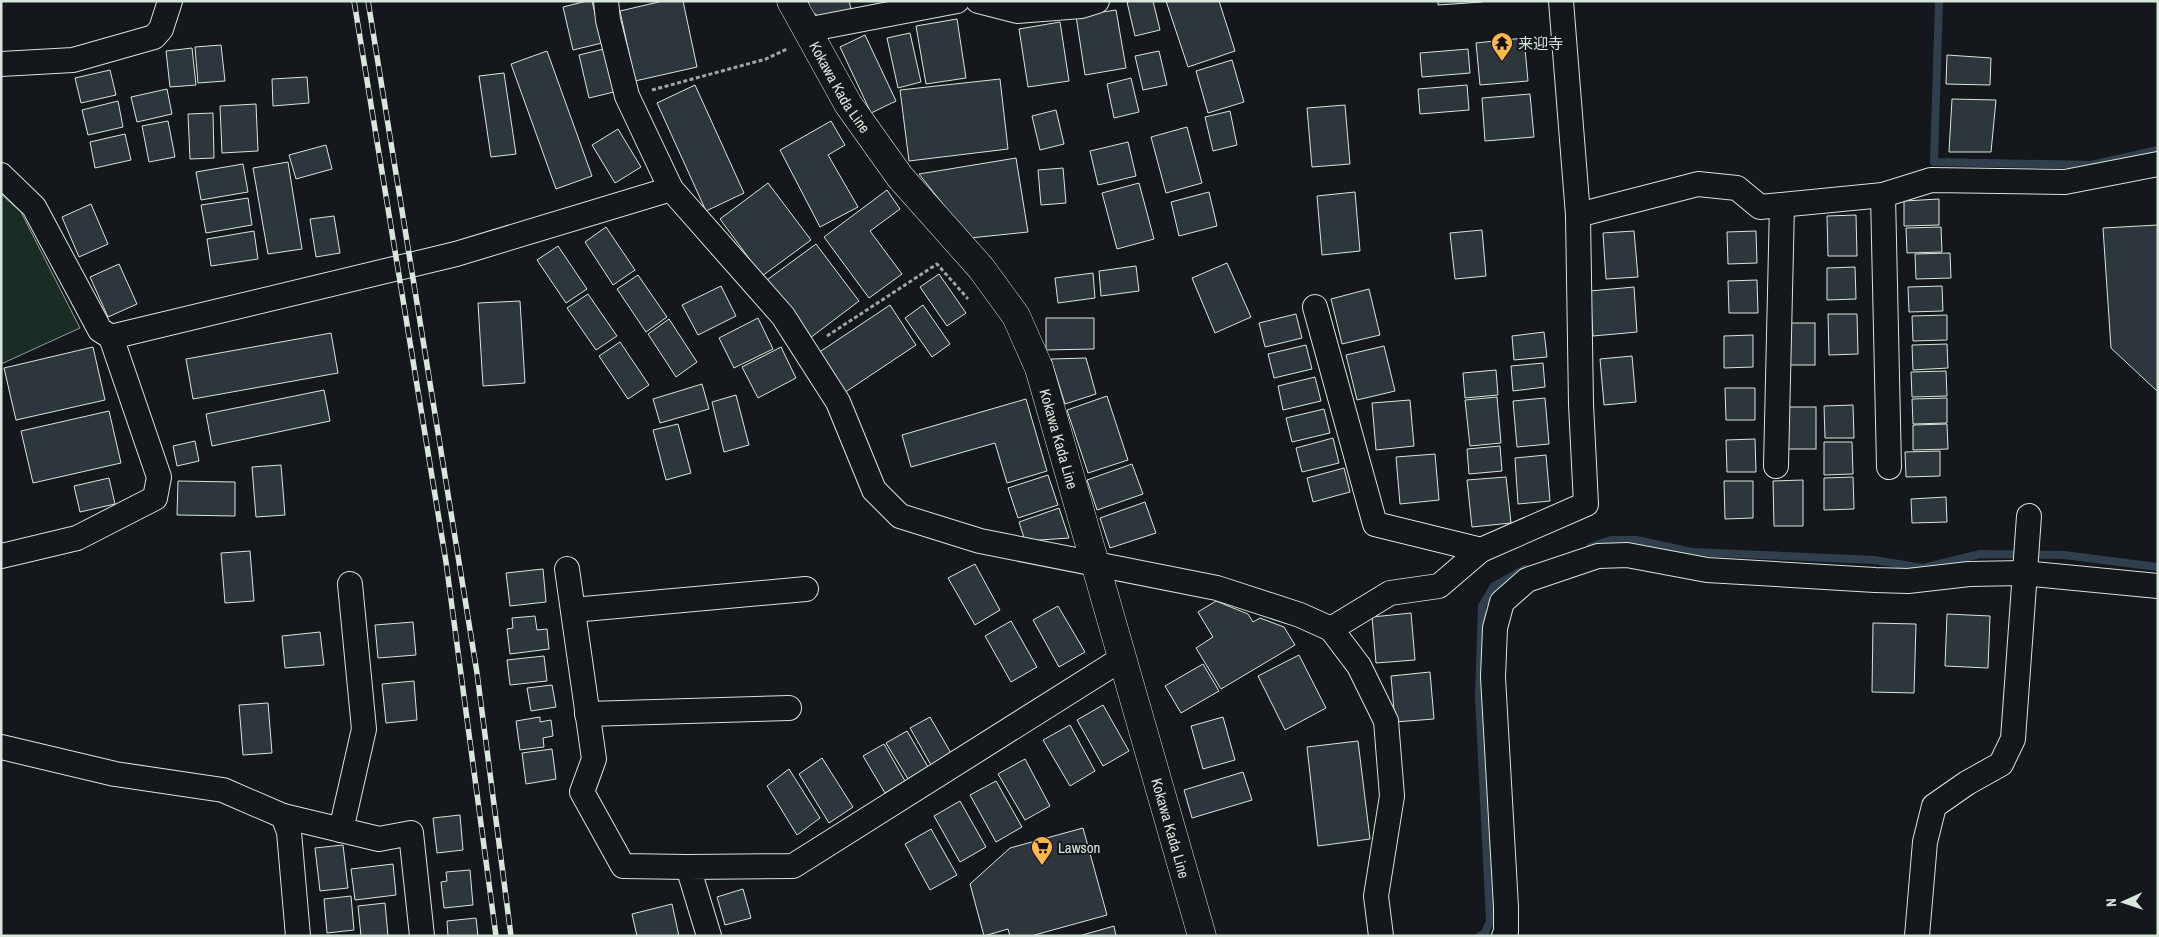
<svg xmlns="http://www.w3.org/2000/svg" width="2159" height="937" font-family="'Archivo Narrow','Noto Sans JP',sans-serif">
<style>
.green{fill:#1a2d24;stroke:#939e99}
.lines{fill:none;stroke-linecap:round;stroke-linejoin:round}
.stream{stroke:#2f3f4d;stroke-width:8}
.building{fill:#2c363c;stroke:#d8e6dc}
.street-casing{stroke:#d8e6dc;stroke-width:26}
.primary-casing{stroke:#d8e6dc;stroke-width:29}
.path{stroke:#9da8a2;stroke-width:3;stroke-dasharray:4 2.5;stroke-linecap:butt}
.street{stroke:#14181c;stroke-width:24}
.primary{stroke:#14181c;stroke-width:28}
.rail-casing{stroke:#d8e6dc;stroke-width:5.5}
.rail{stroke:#14181c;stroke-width:4;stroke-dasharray:11;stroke-linecap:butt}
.labels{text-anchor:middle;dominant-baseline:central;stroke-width:4;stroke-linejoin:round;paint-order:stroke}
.poi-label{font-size:15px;fill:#d8e6dc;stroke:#14181c;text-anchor:start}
.street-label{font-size:15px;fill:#d8e6dc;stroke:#14181c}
</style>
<rect width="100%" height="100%" fill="#14181c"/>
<polygon class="green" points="1,194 21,212 80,328 1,364"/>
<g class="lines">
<g class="stream">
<polyline points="1939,1 1934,162 2091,165 2158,150"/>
<polyline points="1590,547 1611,540 1636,540 1692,552 1874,560 1923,568 1980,554 2064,555 2158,567"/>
<polyline points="1480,936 1485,933 1490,921 1479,697 1482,606 1494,586 1525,569"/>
</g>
</g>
<g class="building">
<polygon points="587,1 592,1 602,43 573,50 563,7"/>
<polygon points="663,1 683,1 697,67 635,81 620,11"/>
<polygon points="808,1 849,1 852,13 818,20 816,14 811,14"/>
<polygon points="1132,1 1153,1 1160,30 1135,36 1127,2"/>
<polygon points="1166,1 1219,1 1235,51 1188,67"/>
<polygon points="1438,1 1482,1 1482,2 1438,5"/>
<polygon points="1116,10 1126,68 1085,75 1076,16"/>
<polygon points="957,19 966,78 926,84 916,26"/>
<polygon points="1060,22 1069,81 1028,87 1019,29"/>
<polygon points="910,33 921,82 898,88 887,38"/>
<polygon points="865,35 896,101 871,113 840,47"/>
<polygon points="1524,38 1528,81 1480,85 1476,43"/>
<polygon points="221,45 225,81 198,83 195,47"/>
<polygon points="192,48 196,85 170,87 166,51"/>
<polygon points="608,48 618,91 589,98 579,55"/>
<polygon points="1468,49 1470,73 1422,77 1420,53"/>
<polygon points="547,51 592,176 556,189 511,64"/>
<polygon points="1159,51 1167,85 1143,90 1135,56"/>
<polygon points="1947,55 1991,58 1990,85 1946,84"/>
<polygon points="1232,60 1244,102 1208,113 1196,71"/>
<polygon points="110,70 116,95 81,103 75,78"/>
<polygon points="504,73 516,154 491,157 479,76"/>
<polygon points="307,77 309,103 273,106 272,79"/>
<polygon points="1131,78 1139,112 1114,118 1107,84"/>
<polygon points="1000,79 1008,149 909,161 900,90"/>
<polygon points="695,85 744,193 706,211 657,103"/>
<polygon points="1467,85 1469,110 1420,114 1418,89"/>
<polygon points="167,89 172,114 137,122 131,97"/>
<polygon points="1530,94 1534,137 1485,141 1482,98"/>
<polygon points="1952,99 1996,100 1991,152 1949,152"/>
<polygon points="118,101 123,127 88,135 82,110"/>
<polygon points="256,104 258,151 222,153 220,106"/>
<polygon points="1345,105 1350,164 1312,167 1307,108"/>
<polygon points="1056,110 1064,144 1040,150 1032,116"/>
<polygon points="1230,111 1237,145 1213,151 1205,117"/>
<polygon points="213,113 214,158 190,159 188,114"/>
<polygon points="168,121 175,157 149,162 142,126"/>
<polygon points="831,121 845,145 828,155 858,207 820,227 780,150"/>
<polygon points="1187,127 1202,183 1166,193 1151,137"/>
<polygon points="618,129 641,167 615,183 592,145"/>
<polygon points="125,134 131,160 95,168 90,142"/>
<polygon points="1128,142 1136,176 1098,185 1090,151"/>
<polygon points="326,145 332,169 296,179 289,155"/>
<polygon points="1016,158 1028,232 970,238 919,174"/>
<polygon points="288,162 302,249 268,254 253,168"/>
<polygon points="243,164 248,192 201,200 196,172"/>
<polygon points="1063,168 1066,203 1041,205 1038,170"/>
<polygon points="768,183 811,240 762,276 720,219"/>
<polygon points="1139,183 1154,239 1117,249 1102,193"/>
<polygon points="887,190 900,209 870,231 902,274 869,298 824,237"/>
<polygon points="1209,192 1217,226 1179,236 1171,202"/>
<polygon points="1355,192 1360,251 1322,255 1317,196"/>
<polygon points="248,198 252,225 206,233 201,205"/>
<polygon points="1939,199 1939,225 1904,226 1904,201"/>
<polygon points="91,204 108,244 79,257 62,217"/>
<polygon points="1856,215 1857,256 1828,256 1827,216"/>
<polygon points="334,216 340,253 316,257 310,219"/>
<polygon points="2158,225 2158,392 2111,348 2103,228"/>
<polygon points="606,227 635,270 613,285 585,242"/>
<polygon points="1941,227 1942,252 1907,253 1906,228"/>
<polygon points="1482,230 1486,276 1455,279 1450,233"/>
<polygon points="254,231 258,259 211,266 207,239"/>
<polygon points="1634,231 1638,277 1606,279 1603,233"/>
<polygon points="1756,231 1757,263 1728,264 1727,232"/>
<polygon points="816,244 859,301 810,338 767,280"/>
<polygon points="558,246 587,289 566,303 537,260"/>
<polygon points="1950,253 1951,278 1916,279 1915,254"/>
<polygon points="1227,263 1251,317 1215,333 1192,278"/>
<polygon points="119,264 137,304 108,317 90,277"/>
<polygon points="1136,266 1139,291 1101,296 1099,271"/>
<polygon points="1855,267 1856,299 1827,300 1827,268"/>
<polygon points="1093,273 1095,298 1058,303 1055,278"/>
<polygon points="939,274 966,313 947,326 920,287"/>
<polygon points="638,275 667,317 646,332 617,289"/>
<polygon points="1757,280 1758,313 1729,313 1728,281"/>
<polygon points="721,286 736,316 698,335 682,305"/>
<polygon points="1942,286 1943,311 1909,312 1908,287"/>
<polygon points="1634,287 1637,332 1593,336 1590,291"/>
<polygon points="1369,289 1380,335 1342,344 1331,299"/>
<polygon points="588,294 617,336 596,350 567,308"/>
<polygon points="520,301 525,383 483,386 478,303"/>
<polygon points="890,305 916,345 844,393 818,353"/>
<polygon points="923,305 950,344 932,357 905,318"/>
<polygon points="1296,314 1302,338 1265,347 1259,323"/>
<polygon points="1828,314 1857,314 1858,354 1829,355"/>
<polygon points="1947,315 1947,340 1913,341 1912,316"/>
<polygon points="758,318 773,349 734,368 719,338"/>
<polygon points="1046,318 1094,318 1094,349 1046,350"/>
<polygon points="669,319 697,362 676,377 648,334"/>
<rect x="1787" y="323" width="28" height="42"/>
<polygon points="1544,332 1547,357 1514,360 1512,336"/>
<polygon points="331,333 338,373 193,399 186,359"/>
<polygon points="1753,335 1753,367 1724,368 1724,336"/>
<polygon points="620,342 649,385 628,399 599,356"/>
<polygon points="1947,344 1948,368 1913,370 1912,345"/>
<polygon points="1306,345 1312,369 1274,378 1268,354"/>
<polygon points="1384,346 1395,391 1357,400 1346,355"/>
<polygon points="93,347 105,400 16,420 4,368"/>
<polygon points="781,347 796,378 758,398 742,367"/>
<polygon points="1632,356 1636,402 1604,405 1600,359"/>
<polygon points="1086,358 1096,394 1065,404 1051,359"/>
<polygon points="1543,363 1545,387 1513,391 1511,366"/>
<polygon points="1496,370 1498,395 1465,398 1463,373"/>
<polygon points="1946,371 1947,396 1912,397 1911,372"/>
<polygon points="1315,377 1321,401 1283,410 1278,386"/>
<polygon points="702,384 709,409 660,423 653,399"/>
<polygon points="1725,388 1755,388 1755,420 1726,420"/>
<polygon points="324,390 330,421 212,446 206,414"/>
<polygon points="736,395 749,445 724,452 712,402"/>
<polygon points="1107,396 1128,460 1088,473 1067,410"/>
<polygon points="1497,397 1501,443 1470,446 1465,400"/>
<polygon points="1545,398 1549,444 1517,447 1513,401"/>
<polygon points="1947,398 1947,423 1913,424 1912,399"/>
<polygon points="1026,399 1047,471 1007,483 995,443 911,467 902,435"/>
<polygon points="1410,400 1414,446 1376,450 1372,403"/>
<polygon points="1853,405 1854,438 1825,438 1824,406"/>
<rect x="1788" y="407" width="28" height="42"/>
<polygon points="1324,409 1330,433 1292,442 1286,418"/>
<polygon points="109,411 121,463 33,483 21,431"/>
<polygon points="678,424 691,473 666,480 653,430"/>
<polygon points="1947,424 1948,449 1913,450 1913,425"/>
<polygon points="1333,438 1339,463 1302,472 1296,448"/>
<polygon points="1755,439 1756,472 1727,472 1726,440"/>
<polygon points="195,441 199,461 177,466 173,446"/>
<polygon points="1824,442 1852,442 1853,474 1824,475"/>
<polygon points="1500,446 1502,471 1469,474 1467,449"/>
<polygon points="1940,451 1940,476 1906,477 1905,452"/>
<polygon points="1435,454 1439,500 1400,504 1396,457"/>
<polygon points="1546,455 1550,501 1518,504 1515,458"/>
<polygon points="1132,464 1143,494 1097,510 1087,480"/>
<polygon points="281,465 285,515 256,517 252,467"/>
<polygon points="1344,468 1350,492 1313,502 1307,478"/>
<polygon points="1048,475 1058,505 1018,518 1008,488"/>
<polygon points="1506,477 1511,523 1472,527 1467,480"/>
<polygon points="1853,477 1854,509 1824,510 1824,478"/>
<polygon points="109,478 115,504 80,512 74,486"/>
<polygon points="1803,480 1803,526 1774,526 1773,481"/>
<polygon points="178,481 235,482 235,516 177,515"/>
<polygon points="1724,481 1753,481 1753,518 1725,519"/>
<polygon points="1946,497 1947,522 1912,523 1911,499"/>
<polygon points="1145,502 1156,533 1110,548 1100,518"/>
<polygon points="1059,508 1069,538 1025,541 1019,522"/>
<polygon points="250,551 254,601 225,603 221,553"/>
<polygon points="975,564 1000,610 975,625 948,578"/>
<polygon points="543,569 546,602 510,606 506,573"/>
<polygon points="1216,601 1248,614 1253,622 1260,618 1284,627 1295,645 1221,689 1196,648 1213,637 1198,612"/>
<polygon points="1058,606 1085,652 1059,667 1033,620"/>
<polygon points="1411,613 1415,660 1376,663 1372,617"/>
<polygon points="1947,614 1990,616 1988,668 1945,666"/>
<polygon points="535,616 537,630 547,629 549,649 510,654 507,629 513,628 512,618"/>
<polygon points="1011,621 1037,667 1011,682 985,636"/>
<polygon points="413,622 416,655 378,658 375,625"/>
<polygon points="1873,623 1916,624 1914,693 1872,692"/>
<polygon points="320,632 324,665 285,668 282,636"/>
<polygon points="1299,655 1326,708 1285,730 1258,676"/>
<polygon points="544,656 547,681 510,685 507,660"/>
<polygon points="1203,664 1219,691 1181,713 1165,686"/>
<polygon points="1430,672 1434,719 1395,722 1391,676"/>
<polygon points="414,681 417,720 386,723 382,684"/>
<polygon points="552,685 556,707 531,711 527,688"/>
<polygon points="268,703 272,753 243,755 239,705"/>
<polygon points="1103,705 1129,751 1103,766 1077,720"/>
<polygon points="540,717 540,722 551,720 553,736 543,738 544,747 520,750 516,721"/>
<polygon points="930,717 951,753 931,765 910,728"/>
<polygon points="1223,717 1235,760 1203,769 1191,726"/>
<polygon points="1070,725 1095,771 1070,786 1043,740"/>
<polygon points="907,731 928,767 908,779 886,743"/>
<polygon points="1358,741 1370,839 1318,846 1307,747"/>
<polygon points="884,744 905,781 885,793 863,756"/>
<polygon points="552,749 556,779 526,784 522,753"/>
<polygon points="822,758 853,807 829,823 799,774"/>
<polygon points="1025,759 1050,806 1025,820 998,774"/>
<polygon points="789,769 820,818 797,835 767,786"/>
<polygon points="1243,772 1252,800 1192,818 1184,790"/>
<polygon points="996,781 1022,827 996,842 970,795"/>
<polygon points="960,801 986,847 960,862 934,816"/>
<polygon points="460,815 463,850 437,853 433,818"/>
<polygon points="1083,828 1107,915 1031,936 1010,936 1008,929 984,936 970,884 1010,848"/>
<polygon points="931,829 957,875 930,890 905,844"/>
<polygon points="343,845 348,888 320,891 315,848"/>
<polygon points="393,864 396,895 355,900 351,869"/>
<polygon points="470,870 473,905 444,908 441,882 447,881 446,872"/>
<polygon points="743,889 751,918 725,925 717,897"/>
<polygon points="351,896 354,930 327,933 324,899"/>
<polygon points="385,903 388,936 361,936 358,906"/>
<polygon points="672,904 679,936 637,936 632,914"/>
<polygon points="476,918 478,936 448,936 447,921"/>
<polygon points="1114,926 1116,936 1079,936"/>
</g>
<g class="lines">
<g class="street-casing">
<g id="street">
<polyline points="606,1 608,20 627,96 671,189 783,316 838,402 874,490 900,516 980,541 1217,588 1300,615 1331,629 1359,666 1386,721 1392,796 1376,896 1381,936"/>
<polyline points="978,1 1017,11 1081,6 1097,1"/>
<polyline points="806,30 957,1"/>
<polyline points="1,64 73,60 154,37 161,29 170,1"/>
<polyline points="1,175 34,207 100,330 111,337 159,477 155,498 77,538 1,556"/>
<polyline points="1883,195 1889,467"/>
<polyline points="1578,215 1698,184 1737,188 1760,207 1883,195 1931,180 2065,182 2158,164"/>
<polyline points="1315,307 1375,524 1481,550"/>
<polyline points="111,337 456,254 671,189"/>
<polyline points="1776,466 1782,205"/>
<polyline points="567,569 594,759 582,792 623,866 688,867"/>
<polyline points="573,610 806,589"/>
<polyline points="1331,629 1390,593 1439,586 1481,550 1586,504 1581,404 1578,215 1561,1"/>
<polyline points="587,714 789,708"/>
<polyline points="1,747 115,774 223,790 283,816 289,832 298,936"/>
<polyline points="283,816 379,839 411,833 422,936"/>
<polyline points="341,830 364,729 350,584"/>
<polyline points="709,936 688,867 793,866 1123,658"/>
<polyline points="1504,936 1506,932 1506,907 1493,677 1495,628 1502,602 1527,580 1598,556 1627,555 1707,570 1875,580 1908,581 1969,574 2023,573 2158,586"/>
<polyline points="1917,936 1925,842 1934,806 1967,783 2001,764 2013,739 2029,516"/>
</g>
</g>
<g class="primary-casing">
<g id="primary">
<path id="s1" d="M791,1l57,103 52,73 81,91 35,48 23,52 163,568"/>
</g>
</g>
<g class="path">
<polyline points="652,90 766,59 787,49"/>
<polyline points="827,336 937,264 968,299"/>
</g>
<use href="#street" class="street"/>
<use href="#primary" class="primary"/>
<g class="rail-casing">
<g id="rail">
<polyline points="354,1 446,562 496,936"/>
<polyline points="368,1 477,673 511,936"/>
</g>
</g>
<use href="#rail" class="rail"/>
</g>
<defs>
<g id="temple-pin" transform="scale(1.125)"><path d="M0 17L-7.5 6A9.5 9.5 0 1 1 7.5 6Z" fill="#ffb74d" stroke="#14181c"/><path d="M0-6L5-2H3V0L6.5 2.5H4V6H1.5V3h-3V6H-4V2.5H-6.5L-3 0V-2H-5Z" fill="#111"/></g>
<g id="supermarket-pin" transform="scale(1.125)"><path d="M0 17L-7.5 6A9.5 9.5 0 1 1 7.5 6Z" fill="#ffb74d" stroke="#14181c"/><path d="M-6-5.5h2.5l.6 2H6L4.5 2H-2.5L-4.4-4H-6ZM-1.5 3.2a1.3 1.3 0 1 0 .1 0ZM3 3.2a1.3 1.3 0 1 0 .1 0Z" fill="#111"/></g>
</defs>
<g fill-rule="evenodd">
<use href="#temple-pin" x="1502" y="43"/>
<use href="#supermarket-pin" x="1042" y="847"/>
</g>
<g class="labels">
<g class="poi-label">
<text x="1518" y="43">来迎寺</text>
<text x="1058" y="847">Lawson</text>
</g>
<g class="street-label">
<text stroke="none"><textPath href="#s1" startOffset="99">Kokawa Kada Line</textPath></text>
<text stroke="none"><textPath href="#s1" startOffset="519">Kokawa Kada Line</textPath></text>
<text stroke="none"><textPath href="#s1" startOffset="924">Kokawa Kada Line</textPath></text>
</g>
</g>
<rect width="2159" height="937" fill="none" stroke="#d8e6dc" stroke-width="5"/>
<g transform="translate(2124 902) rotate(267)" stroke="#14181c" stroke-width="4" paint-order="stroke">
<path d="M0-4L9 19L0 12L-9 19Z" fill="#d8e6dc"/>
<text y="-8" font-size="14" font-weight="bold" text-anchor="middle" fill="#d8e6dc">N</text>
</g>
</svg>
